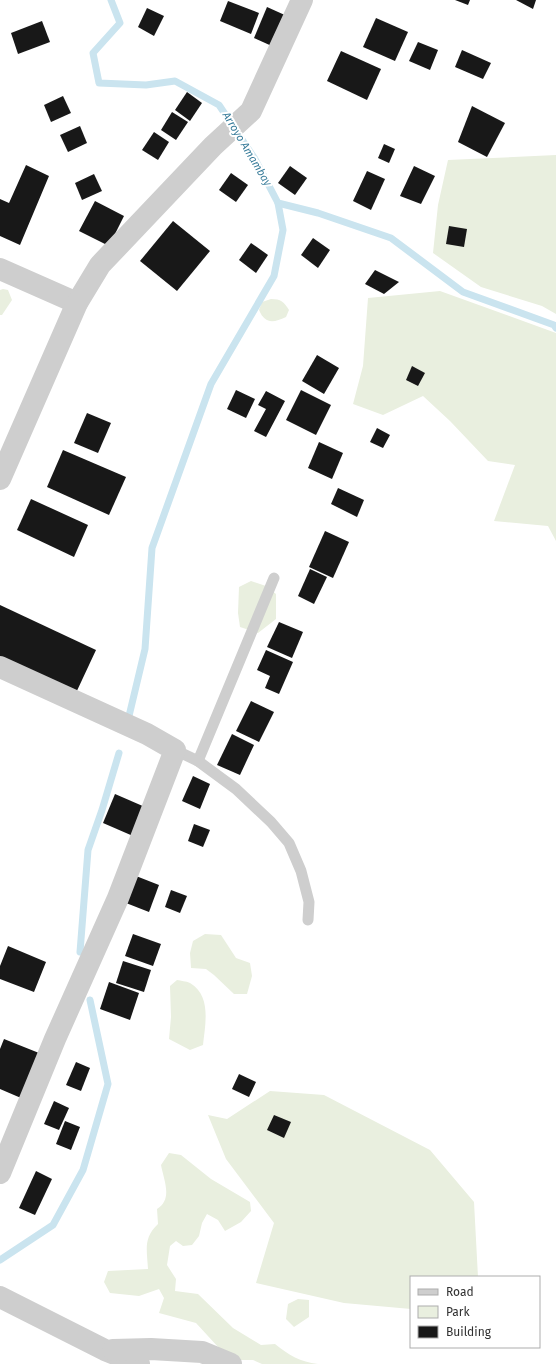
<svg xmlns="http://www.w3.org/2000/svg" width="556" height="1364" font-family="'Fira Sans',sans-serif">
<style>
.green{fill:#e9efdf}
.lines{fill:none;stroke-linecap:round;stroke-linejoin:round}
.stream{stroke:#cae4ef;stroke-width:7}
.building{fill:#181818}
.service{stroke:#cecece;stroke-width:11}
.minor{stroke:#cecece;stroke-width:22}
.labels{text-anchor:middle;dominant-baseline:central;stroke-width:4;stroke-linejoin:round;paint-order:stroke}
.water-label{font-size:11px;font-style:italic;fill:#387c9a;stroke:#fff}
</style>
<rect width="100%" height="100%" fill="#fff"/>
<g class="green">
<polygon points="556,155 556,314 542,306 481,287 433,253 438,205 448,160"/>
<polygon points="3,289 8,290 12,300 2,315 0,315 0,290"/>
<polygon points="440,291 556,333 556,541 548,526 494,521 515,465 488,461 450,421 423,396 383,415 353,404 363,366 368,298"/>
<path d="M271,299c10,0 13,3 18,11l-3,7c-13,6 -21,7 -27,-7l3,-8z"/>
<polygon points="251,581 266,586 276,594 276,619 258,633 240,627 238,613 239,587"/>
<polygon points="205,934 221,935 236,958 250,963 252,976 247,994 234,994 214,975 206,969 191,968 190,953 193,941"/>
<path d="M177,980c4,1 9,1 13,3 22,13 15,42 13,62l-13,5 -21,-11 2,-22 -1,-31z"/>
<polygon points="270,1091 324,1095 430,1150 474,1202 478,1277 411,1277 411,1309 344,1303 256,1283 274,1223 226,1159 208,1115 227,1119"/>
<path d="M169,1153l12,2 30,24 39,23 1,9 -10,11 -16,9 -7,-11 -11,-6 -5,9 -3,13 -7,9 -9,1 -7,-5 -6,5 -3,19 9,14 -1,12 23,3 35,34 28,17 14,-1c14,11 25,18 43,20h-56l-9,-4h-23l-34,-37 -37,-10 5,-15 -5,-9 -20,7 -29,-3 -6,-11 4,-11 40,-2c-1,-19 -5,-31 10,-45l-1,-15c16,-10 7,-28 4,-44z"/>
<polygon points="298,1299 309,1300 309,1317 294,1327 286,1319 288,1304"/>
</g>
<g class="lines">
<g class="stream">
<polyline points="111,0 120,23 93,53 99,83 146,85 175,81 219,105 255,159 278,203 318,213 391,238 463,292 554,325 556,328"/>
<polyline points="129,716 145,649 152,548 211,384 274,276 283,230 278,203"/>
<polyline points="80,952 88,850 102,810 119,753"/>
<polyline points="0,1260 53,1225 83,1170 108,1084 90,1000"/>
</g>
</g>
<g class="building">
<polygon points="455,0 470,0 468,5"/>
<polygon points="516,0 536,0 533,9"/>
<polygon points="228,1 259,13 251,34 220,21"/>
<polygon points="267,7 287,16 274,47 254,38"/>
<polygon points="147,8 164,16 154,36 138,27"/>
<polygon points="376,18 408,32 395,61 363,47"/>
<polygon points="42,21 50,42 18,54 11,33"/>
<polygon points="418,42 438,50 430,70 409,61"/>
<polygon points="462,50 491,63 483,79 455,67"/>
<polygon points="341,51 381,69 367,100 327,81"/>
<polygon points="187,92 202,103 190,121 175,110"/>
<polygon points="63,96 71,113 51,122 44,105"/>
<polygon points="472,106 505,123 487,157 458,142"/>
<polygon points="172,112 188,122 176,140 161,130"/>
<polygon points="80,126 87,143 68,152 60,135"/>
<polygon points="154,132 169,142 158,160 142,150"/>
<polygon points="384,144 395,149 389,163 378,158"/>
<polygon points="26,165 49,176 20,245 0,236 0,199 9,203"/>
<polygon points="290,166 307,178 295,195 278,183"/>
<polygon points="414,166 435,176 421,204 400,196"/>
<polygon points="367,171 385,179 371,210 353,201"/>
<polygon points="231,173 248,185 236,202 219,190"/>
<polygon points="94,174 102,191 82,200 75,183"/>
<polygon points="95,201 124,216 109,246 79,231"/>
<polygon points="173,221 210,251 177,291 140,261"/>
<polygon points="449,226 467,229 464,247 446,244"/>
<polygon points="313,238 330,250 318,268 301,255"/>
<polygon points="251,243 268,255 256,273 239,260"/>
<polygon points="375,270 399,282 384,294 365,284"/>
<polygon points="317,355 339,368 324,394 302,381"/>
<polygon points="412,366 425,373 418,386 406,380"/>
<polygon points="236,390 255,399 246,418 227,409"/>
<polygon points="301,390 331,405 316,435 286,420"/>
<polygon points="266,391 285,401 266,437 254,431 266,409 258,405"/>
<polygon points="87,413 111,423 98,453 74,443"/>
<polygon points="377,428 390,435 383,448 370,442"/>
<polygon points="319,442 343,453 332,479 308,468"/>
<polygon points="63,450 126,477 109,515 47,487"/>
<polygon points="338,488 364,500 357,517 331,504"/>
<polygon points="31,499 88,525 74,557 17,530"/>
<polygon points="325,531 349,542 333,578 309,567"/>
<polygon points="310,569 327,577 314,604 298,596"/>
<polygon points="0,605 96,650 75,695 0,660"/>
<polygon points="279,622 303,632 292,658 267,647"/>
<polygon points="266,650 293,662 279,694 265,688 270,676 257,670"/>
<polygon points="251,701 274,712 259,742 236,731"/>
<polygon points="232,734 254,745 240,775 217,765"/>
<polygon points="193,776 210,784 200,809 182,801"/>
<polygon points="115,794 145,807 133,836 103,823"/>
<polygon points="194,824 210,830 203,847 188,841"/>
<polygon points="136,876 159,885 149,912 126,903"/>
<polygon points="171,890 187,896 180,913 165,907"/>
<polygon points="133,934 161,944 153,966 125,956"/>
<polygon points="8,946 46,962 34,992 0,979 0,966"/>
<polygon points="123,961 151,970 144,992 116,983"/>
<polygon points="109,982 139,993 130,1020 100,1009"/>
<polygon points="4,1039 39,1053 21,1098 0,1089 0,1049"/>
<polygon points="76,1062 90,1068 81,1091 66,1085"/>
<polygon points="239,1074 256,1082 249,1097 232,1089"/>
<polygon points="54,1101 69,1108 59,1130 44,1124"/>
<polygon points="274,1115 291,1122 284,1138 267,1130"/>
<polygon points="65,1121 80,1127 71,1150 56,1144"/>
<polygon points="36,1171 52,1179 35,1215 19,1208"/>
</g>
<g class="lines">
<g class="service">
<polyline points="175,750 198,761 274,578"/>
<polyline points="198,761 236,789 271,822 289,843 301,871 309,902 308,920"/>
</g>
<g class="minor">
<polyline points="0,269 77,303"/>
<polyline points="0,479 77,303 100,265 213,146 251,111 302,0"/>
<polyline points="0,667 147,734 175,750 118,898 55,1039 0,1173"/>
<polyline points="0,1297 105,1350 139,1364"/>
<polyline points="113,1350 151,1349 202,1352 231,1364"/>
</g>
</g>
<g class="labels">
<g class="water-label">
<text transform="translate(247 149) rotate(59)">Arroyo Amambay</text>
</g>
</g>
<rect x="410" y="1276" width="130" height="72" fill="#ffffff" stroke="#adadad"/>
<rect x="418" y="1289" width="20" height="6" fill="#cecece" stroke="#adadad"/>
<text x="446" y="1296" font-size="12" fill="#313131">Road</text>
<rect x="418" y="1306" width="20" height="12" fill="#e9efdf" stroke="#adadad"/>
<text x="446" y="1316" font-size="12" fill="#313131">Park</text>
<rect x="418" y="1326" width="20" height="12" fill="#181818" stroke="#adadad"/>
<text x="446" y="1336" font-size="12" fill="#313131">Building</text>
</svg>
